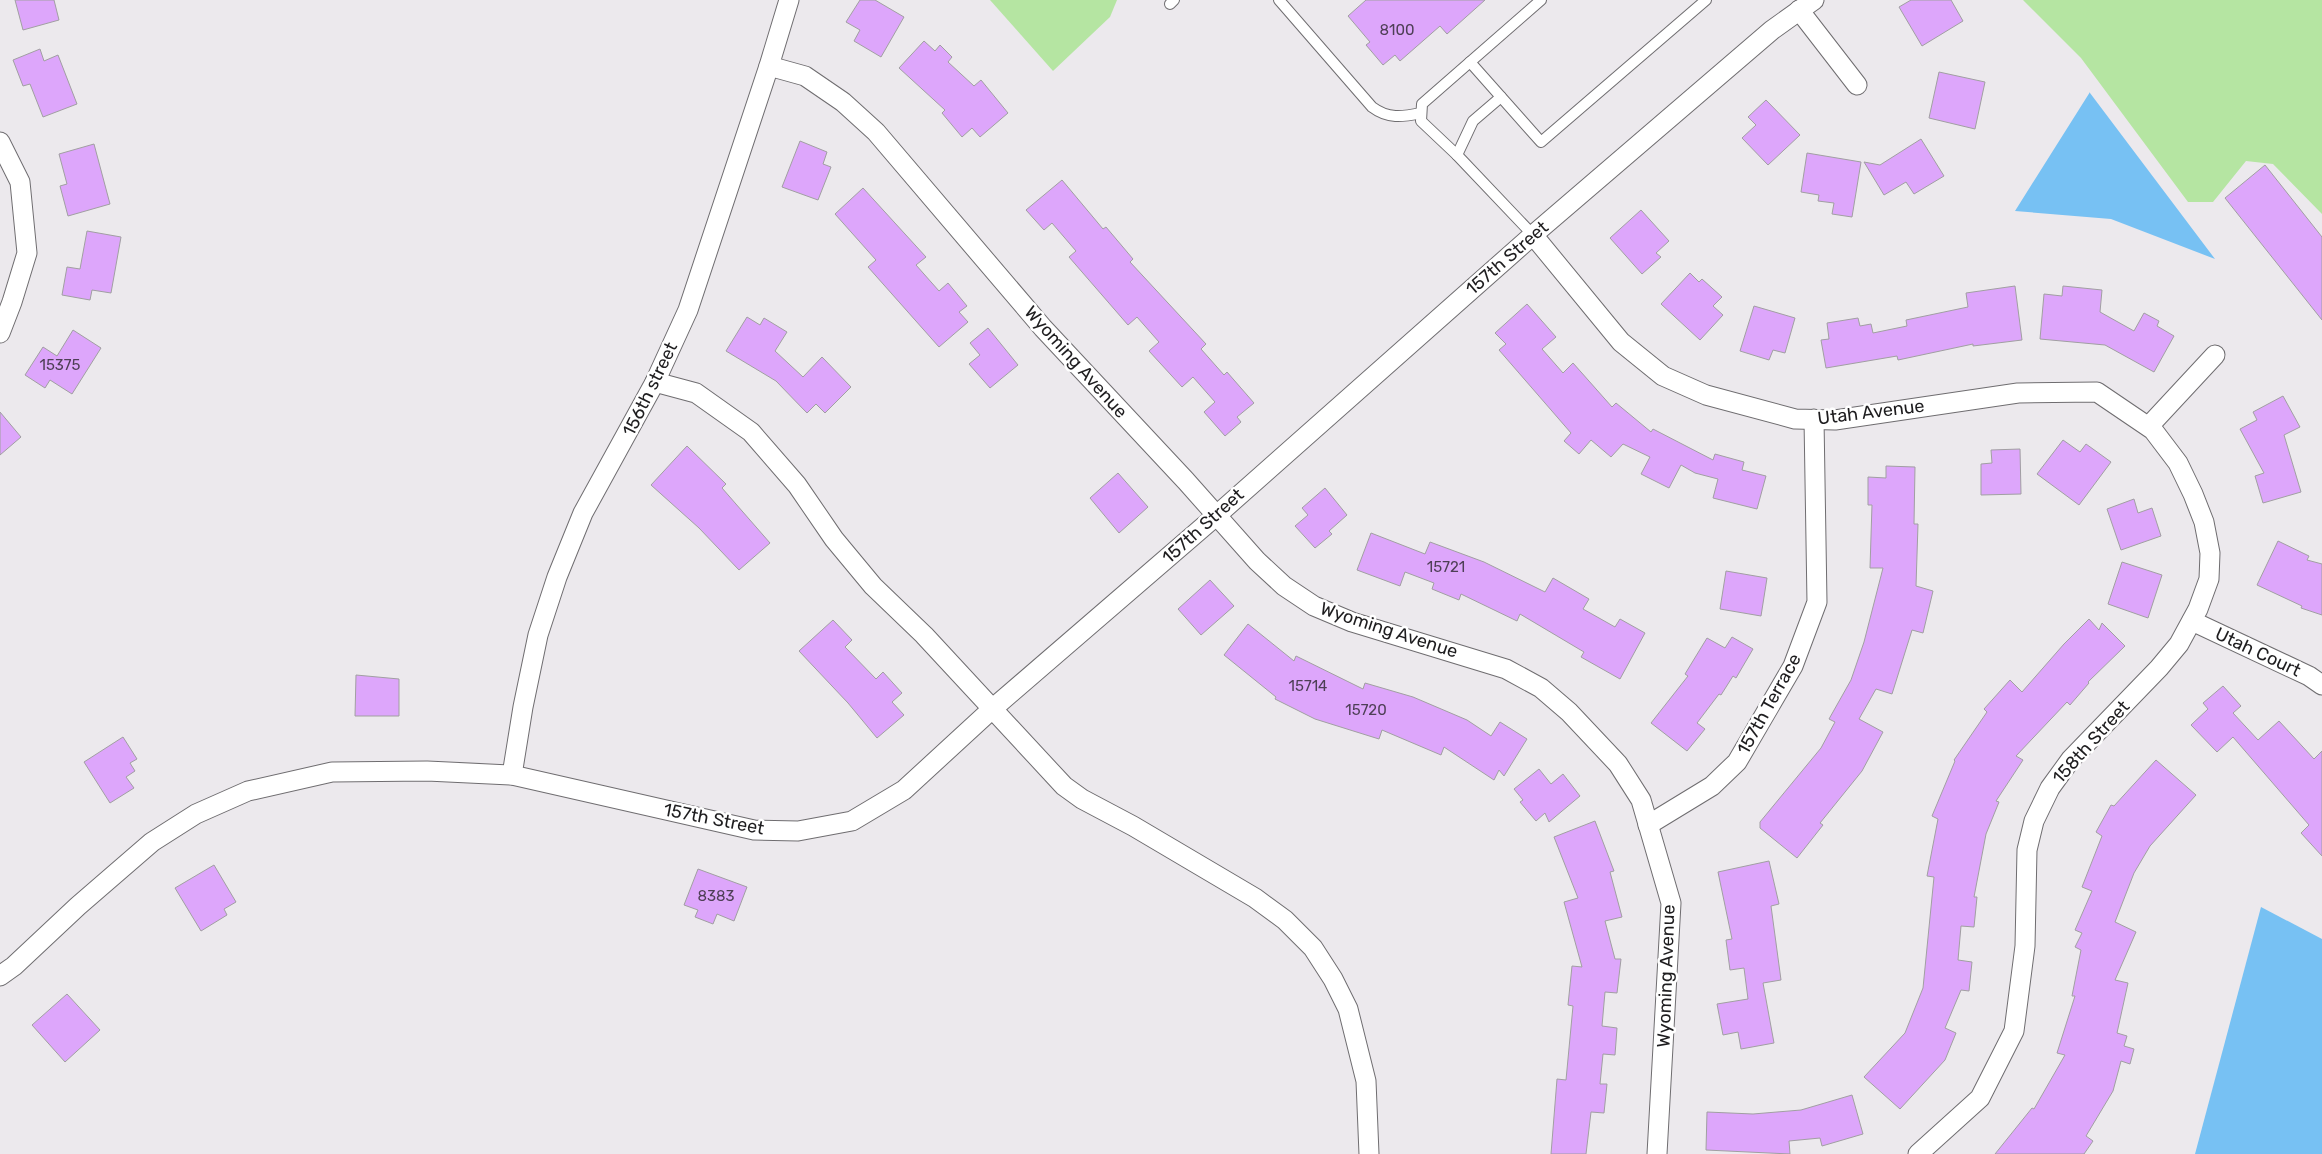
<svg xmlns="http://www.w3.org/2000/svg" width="2322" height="1154" font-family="Rubik,sans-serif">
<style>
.green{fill:#b5e5a2}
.water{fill:#77c1f3}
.building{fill:#dda6fb;stroke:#a19fa2}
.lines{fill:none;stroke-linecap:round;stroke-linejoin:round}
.service-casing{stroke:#6f6d70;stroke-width:12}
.minor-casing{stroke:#6f6d70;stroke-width:21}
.service{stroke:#fff;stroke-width:10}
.minor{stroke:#fff;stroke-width:19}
.labels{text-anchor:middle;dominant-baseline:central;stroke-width:5;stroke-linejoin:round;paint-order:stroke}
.number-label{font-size:15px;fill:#4e3f56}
.street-label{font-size:18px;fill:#1e1d1f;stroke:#fff}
</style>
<rect width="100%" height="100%" fill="#ece9ed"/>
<g class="green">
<polygon points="990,0 1117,0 1110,17 1053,71"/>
<polygon points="2023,0 2322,0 2322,214 2273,164 2246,161 2213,202 2188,202 2081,58"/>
</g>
<g class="water">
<polygon points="2090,92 2090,93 2215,259 2111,219 2015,211"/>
<polygon points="2261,907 2322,939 2322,1154 2195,1154"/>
</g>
<g class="building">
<polygon points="15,0 54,0 59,20 23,30"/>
<polygon points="860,0 875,0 904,17 881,57 854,41 860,30 846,22"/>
<polygon points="1366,0 1485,0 1447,34 1440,26 1400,61 1395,55 1383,65 1366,45 1370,42 1348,16"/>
<polygon points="1911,0 1951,0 1963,21 1922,46 1899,7"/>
<polygon points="924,41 935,51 940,45 952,57 948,62 974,86 981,80 1008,113 980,137 972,128 962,137 942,113 945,110 899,68"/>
<polygon points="40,49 44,61 58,55 77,104 43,117 30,84 23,86 13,60"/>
<polygon points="1939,72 1985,82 1975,129 1929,118"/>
<polygon points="1766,100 1800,135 1768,165 1742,138 1756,125 1748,117"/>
<polygon points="1921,139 1944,176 1914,194 1906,182 1884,195 1864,162 1880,165"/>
<polygon points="800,141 827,152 823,164 831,167 818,200 782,187"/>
<polygon points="94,144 110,204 68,216 60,186 67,184 59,154"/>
<polygon points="1807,153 1861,162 1852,217 1832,214 1834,203 1818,201 1819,195 1801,192"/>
<polygon points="2265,165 2322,237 2322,320 2225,198"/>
<polygon points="1062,180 1103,229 1106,227 1133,259 1130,262 1206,344 1201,349 1224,375 1227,372 1254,403 1237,417 1241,422 1225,436 1204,412 1215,402 1193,377 1182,387 1149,351 1159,342 1137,317 1128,325 1069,257 1076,251 1052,223 1044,230 1026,210"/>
<polygon points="863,188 926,257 916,265 939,291 948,283 967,306 959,312 968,322 939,347 868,267 876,260 835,214"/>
<polygon points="1641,210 1669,241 1656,253 1661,257 1642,274 1610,238"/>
<polygon points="87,231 121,237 111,293 92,290 90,300 62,295 67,267 80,269"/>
<polygon points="1690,273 1699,282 1702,279 1722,297 1713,306 1723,315 1700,340 1661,304"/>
<polygon points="2015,286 2022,340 1973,346 1973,344 1898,360 1897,356 1826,368 1821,340 1829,339 1827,323 1858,318 1860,326 1871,324 1873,333 1907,326 1906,320 1968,307 1966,293"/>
<polygon points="2063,286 2102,290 2100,312 2134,331 2144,313 2159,321 2157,326 2174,336 2154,372 2105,345 2040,339 2044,294 2062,296"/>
<polygon points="1527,304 1556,337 1542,349 1563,373 1573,363 1612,407 1616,403 1651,432 1653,429 1713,460 1715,454 1744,462 1742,470 1766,476 1757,509 1713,498 1718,479 1695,473 1681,465 1669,488 1641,474 1650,457 1623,444 1611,457 1591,440 1579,454 1564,441 1571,433 1499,350 1506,344 1495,333"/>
<polygon points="1754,306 1795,318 1785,353 1773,350 1769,360 1740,351"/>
<polygon points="747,317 760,325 764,318 787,332 775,351 803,377 822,357 851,387 825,413 816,404 807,413 776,381 726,351"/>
<polygon points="988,328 1018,365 990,388 969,364 980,355 970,343"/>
<polygon points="73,330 101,348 72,394 50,380 45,388 25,375 43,347 57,356"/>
<polygon points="2283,396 2300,427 2284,435 2301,492 2263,503 2255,476 2264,473 2240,429 2257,420 2253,412"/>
<polygon points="0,412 21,437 0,455"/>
<polygon points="2063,440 2080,452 2086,444 2111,462 2079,505 2037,474"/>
<polygon points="687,446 726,484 722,488 770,543 739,570 699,528 651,485"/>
<polygon points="2020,449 2021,494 1981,495 1981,464 1992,463 1991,450"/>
<polygon points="1886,466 1915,467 1914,524 1918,524 1916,586 1933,591 1923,633 1912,630 1892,694 1876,689 1859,719 1883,732 1862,771 1820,823 1823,825 1797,858 1760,828 1760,822 1821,748 1835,722 1829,719 1851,680 1864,642 1883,568 1870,568 1872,505 1868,505 1868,477 1886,478"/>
<polygon points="1118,473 1148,507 1119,533 1090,498"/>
<polygon points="1325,488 1347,515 1329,531 1332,534 1315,548 1295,526 1308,515 1302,508"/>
<polygon points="2134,499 2138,513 2152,508 2161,536 2121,550 2107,509"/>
<polygon points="1371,533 1425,554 1430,542 1484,562 1545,592 1553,578 1589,599 1583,609 1615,627 1620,619 1645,633 1620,679 1581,657 1584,652 1520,614 1517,621 1461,594 1459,600 1432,589 1434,583 1405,572 1400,586 1357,570"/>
<polygon points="2278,541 2309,556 2307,560 2322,564 2322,615 2301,608 2302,606 2257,585"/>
<polygon points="2122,562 2162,575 2148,618 2108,604"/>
<polygon points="1726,571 1767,578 1761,616 1720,609"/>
<polygon points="1210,580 1234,606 1201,635 1178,609"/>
<polygon points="2089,619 2099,630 2102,623 2125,646 2088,682 2089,683 2070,705 2067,702 2016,756 2023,760 1996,801 1999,802 1986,834 1974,897 1977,897 1974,927 1961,926 1958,960 1972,962 1969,991 1961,990 1945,1028 1956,1033 1945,1060 1900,1109 1864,1077 1905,1033 1923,988 1934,877 1927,876 1938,819 1932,816 1955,761 1954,760 1987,712 1984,709 2010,680 2022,692 2064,644"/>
<polygon points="833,620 852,640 845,647 876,679 883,672 902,693 892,702 904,715 877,738 848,703 799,651"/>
<polygon points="1248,624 1294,661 1296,656 1363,689 1365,683 1413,697 1467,720 1491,736 1500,722 1527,739 1504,776 1499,770 1494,780 1444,747 1441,755 1382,730 1379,739 1315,719 1275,699 1276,697 1224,655"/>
<polygon points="1732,637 1753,649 1736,678 1733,676 1721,695 1719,694 1697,723 1705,729 1687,751 1651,723 1688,676 1685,674 1707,638 1725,648"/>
<polygon points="356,675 399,679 399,716 355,716"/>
<polygon points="2223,686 2241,706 2233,713 2258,740 2279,721 2314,759 2322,751 2322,856 2301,833 2309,825 2233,737 2217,752 2191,725 2208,709 2203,703"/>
<polygon points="123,737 137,759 130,763 135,771 126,777 134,788 110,803 84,762"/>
<polygon points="2156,760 2196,795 2150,846 2134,873 2115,922 2136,932 2115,980 2128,983 2117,1033 2127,1036 2124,1046 2134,1049 2130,1064 2121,1061 2113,1091 2086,1136 2093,1141 2084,1154 1995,1154 2032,1108 2034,1109 2065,1055 2057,1053 2075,996 2072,996 2081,950 2075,947 2082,933 2075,930 2092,891 2082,887 2102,836 2096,832 2111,805 2114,806"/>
<polygon points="1539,769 1551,784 1563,774 1580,796 1549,822 1545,813 1536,821 1520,802 1523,800 1514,789"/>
<polygon points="1595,821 1614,871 1610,872 1622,917 1605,921 1615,959 1621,959 1617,993 1605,992 1602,1026 1617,1028 1615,1055 1603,1054 1600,1084 1607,1084 1604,1113 1591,1112 1586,1154 1551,1154 1557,1079 1566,1080 1573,1006 1568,1005 1572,966 1582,967 1564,902 1578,898 1554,837"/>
<polygon points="1769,861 1779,904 1771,906 1781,980 1763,983 1774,1043 1741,1049 1738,1032 1723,1035 1717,1004 1748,999 1744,968 1730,970 1726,940 1732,939 1718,872"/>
<polygon points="214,865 236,902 224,909 227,915 201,931 175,888"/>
<polygon points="698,869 747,887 734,921 717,914 713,924 695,917 698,910 684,905"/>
<polygon points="67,994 100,1030 65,1062 32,1025"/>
<polygon points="1852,1095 1863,1134 1822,1146 1820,1138 1789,1141 1790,1154 1706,1150 1707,1112 1753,1114 1801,1110"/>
</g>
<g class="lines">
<g class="service-casing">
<g id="service">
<path d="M1279,0l93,107c16,12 30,10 49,6"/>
<polyline points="1170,4 1174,0"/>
<polyline points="1470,62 1541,142 1706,0"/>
<polyline points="1457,155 1473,121 1501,97"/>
<polyline points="1533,235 1457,155 1421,121 1422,104 1541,0"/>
</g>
</g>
<g class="minor-casing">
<g id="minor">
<polyline points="1799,10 1857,85"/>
<polyline points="769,66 805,76 843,102 876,132 1043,328 1186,481 1257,561 1284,586 1314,606 1352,622 1506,669 1541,688 1569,712 1618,764 1641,800 1671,903 1657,1154"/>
<polyline points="0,142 20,182 27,253 12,302 0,333"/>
<polyline points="1533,235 1621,342 1663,376 1706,395 1795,419 1835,420 2018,393 2097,392 2153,430 2178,463 2193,494 2204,522 2210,553 2209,579 2198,609 2179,644 2159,668 2071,759 2050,788 2034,821 2027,850 2025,946 2014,1031 1980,1098 1918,1154"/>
<polyline points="655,382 696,393 751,432 797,485 834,539 873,586 924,635 1064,786 1082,799 1133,826 1255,898 1285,920 1313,948 1333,979 1348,1009 1366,1081 1369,1154"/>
<polyline points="2149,426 2215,355"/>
<polyline points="2192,621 2309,676 2322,685"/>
<polyline points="512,775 523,707 538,635 557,577 583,513 655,382 688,310 769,66 789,0"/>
<polyline points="1648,825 1712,786 1737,762 1793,666 1817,602 1814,419"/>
<polyline points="0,976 14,966 78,906 152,842 196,814 248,791 332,772 427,771 512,775 754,830 798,831 852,821 904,790 991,710 1217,515 1533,235 1772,30 1814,0"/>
</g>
</g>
<use href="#service" class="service"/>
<use href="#minor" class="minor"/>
</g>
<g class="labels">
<g class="number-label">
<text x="1397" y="30">8100</text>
<text x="60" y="365">15375</text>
<text x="1446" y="567">15721</text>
<text x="1308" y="686">15714</text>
<text x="1366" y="710">15720</text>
<text x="716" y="896">8383</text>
</g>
<g class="street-label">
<text transform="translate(1507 258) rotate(-41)">157th Street</text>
<text transform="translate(1076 362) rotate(48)">Wyoming Avenue</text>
<text transform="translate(650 389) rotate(-64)">156th street</text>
<text transform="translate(1871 412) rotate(-7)">Utah Avenue</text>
<text transform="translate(1203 526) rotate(-42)">157th Street</text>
<text transform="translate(1389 630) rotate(18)">Wyoming Avenue</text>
<text transform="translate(2258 652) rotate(25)">Utah Court</text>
<text transform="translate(1769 704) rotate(-61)">157th Terrace</text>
<text transform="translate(2091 742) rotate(-48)">158th Street</text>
<text transform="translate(714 819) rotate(11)">157th Street</text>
<text transform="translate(1666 976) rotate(-88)">Wyoming Avenue</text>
</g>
</g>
</svg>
